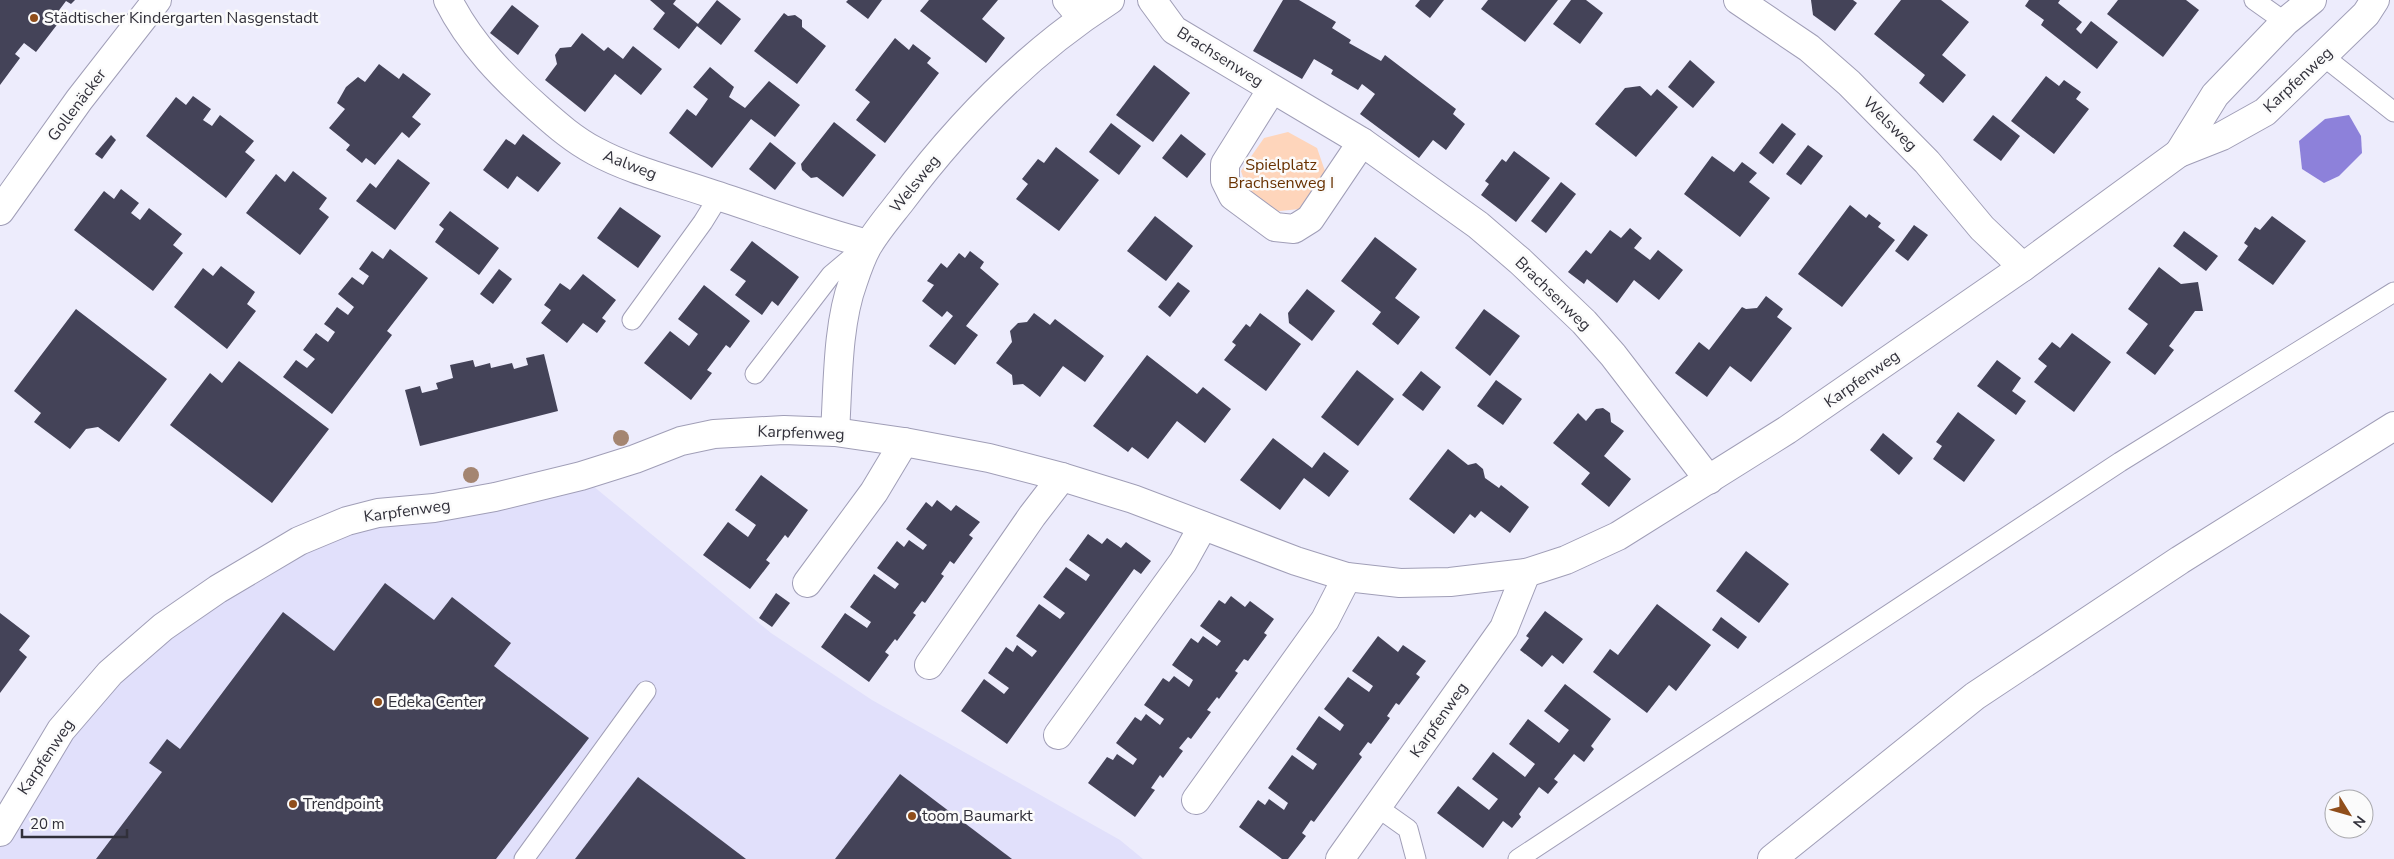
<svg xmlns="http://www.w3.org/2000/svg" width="2394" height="859" font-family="'Nunito Sans',sans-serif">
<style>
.built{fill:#e1e0fb}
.green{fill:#fed5bb}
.water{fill:#8d81da}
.building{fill:#444358}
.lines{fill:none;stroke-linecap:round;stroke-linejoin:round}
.service-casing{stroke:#a09eb7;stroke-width:21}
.minor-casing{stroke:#a09eb7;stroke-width:30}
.tertiary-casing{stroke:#a09eb7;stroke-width:30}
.primary-casing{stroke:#a09eb7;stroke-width:30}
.service{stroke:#fff;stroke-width:19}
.minor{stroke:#fff;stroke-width:28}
.tertiary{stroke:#fff;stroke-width:28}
.primary{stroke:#fff;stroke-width:28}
.tree{fill:#a48571}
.poi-dot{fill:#904e1b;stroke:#fbfbfb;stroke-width:2}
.labels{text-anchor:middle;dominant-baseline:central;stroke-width:5;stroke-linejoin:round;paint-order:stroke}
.poi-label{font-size:16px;fill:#31303a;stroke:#fbfbfb;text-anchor:start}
.street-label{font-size:16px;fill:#31303a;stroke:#fbfbfb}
.park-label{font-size:16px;fill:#683100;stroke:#fbfbfb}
</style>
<rect width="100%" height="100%" fill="#edecfc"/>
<polygon class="built" points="581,476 771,633 872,700 1120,840 1143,859 0,859 0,837 61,730 163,627 299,541"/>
<polygon class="green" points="1288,132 1317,148 1325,171 1299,209 1271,212 1250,198 1241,171 1264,138"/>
<polygon class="water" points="2349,115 2361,136 2362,153 2339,176 2324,183 2302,169 2299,141 2325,119"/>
<g class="building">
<polygon points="0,0 75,0 71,4 66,1 57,13 63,17 36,52 24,43 15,54 20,58 0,85"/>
<polygon points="650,0 676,0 673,4 698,24 717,0 741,19 721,45 697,26 679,49 653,29 665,13"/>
<polygon points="848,0 882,0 868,19 846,2"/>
<polygon points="929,0 998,0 982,19 1005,38 986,63 920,11"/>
<polygon points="1283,0 1299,0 1336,22 1332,28 1351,40 1349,43 1381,61 1385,55 1456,109 1453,114 1465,124 1446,150 1433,140 1419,158 1360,114 1375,94 1362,84 1358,90 1331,74 1333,70 1314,59 1302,79 1253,51"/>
<polygon points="1420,0 1444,0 1430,18 1415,6"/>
<polygon points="1488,0 1558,0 1525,42 1481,9"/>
<polygon points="1571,0 1586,0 1603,13 1580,44 1553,24"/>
<polygon points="1811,0 1853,0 1857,3 1835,31 1813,15"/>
<polygon points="1901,0 1941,0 1969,22 1942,55 1966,75 1943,103 1919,83 1925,75 1874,34"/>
<polygon points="2029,0 2060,0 2058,3 2082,22 2076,29 2081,34 2091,21 2118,42 2097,69 2041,25 2044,20 2025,6"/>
<polygon points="2118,0 2186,0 2199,10 2163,57 2107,14"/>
<polygon points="512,5 539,26 518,55 490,33"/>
<polygon points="784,13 788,16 795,15 802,20 802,27 826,46 797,84 754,51"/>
<polygon points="582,33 604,51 608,47 623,59 633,46 662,69 641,95 615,74 585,112 545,80 557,64 555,55 560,48 571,47"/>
<polygon points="895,38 909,50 913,44 931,58 927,63 939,73 885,143 856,120 870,102 855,90"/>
<polygon points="1690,60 1715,82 1693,108 1668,87"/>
<polygon points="379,64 399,79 403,73 431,94 412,117 421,124 409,138 402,132 375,165 366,158 362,163 346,150 350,145 329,128 345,109 337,103 346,87 358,77 365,82"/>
<polygon points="1154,65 1190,93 1153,142 1116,115"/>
<polygon points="710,67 734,87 729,97 745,108 769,81 800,105 775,137 751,119 712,168 669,133 687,109 696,116 708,99 693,87"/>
<polygon points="2046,76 2059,86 2064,80 2081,92 2076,99 2089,109 2054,154 2011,121"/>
<polygon points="1640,86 1651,96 1657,89 1678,107 1636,157 1595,124 1625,88"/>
<polygon points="193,96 211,109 203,120 212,126 220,115 254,141 245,152 255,160 226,198 146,136 176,97 186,105"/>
<polygon points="1993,115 2020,136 2001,161 1973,140"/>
<polygon points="834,122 876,155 843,197 817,177 811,178 802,170 801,164"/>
<polygon points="1111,123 1141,146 1119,175 1089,152"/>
<polygon points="1782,123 1796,134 1773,164 1759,153"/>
<polygon points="523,134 561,163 538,192 517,176 508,189 483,170 506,139 515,145"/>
<polygon points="1181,134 1206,154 1187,178 1162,158"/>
<polygon points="111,135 116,140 102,159 95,154"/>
<polygon points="770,142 796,163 775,190 749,169"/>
<polygon points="1808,145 1823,156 1801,185 1786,174"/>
<polygon points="1056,147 1099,180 1059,231 1016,199 1028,184 1022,179 1038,159 1044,163"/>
<polygon points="1514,151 1550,178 1516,222 1481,195 1489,184 1485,181 1502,159 1506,162"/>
<polygon points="1712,156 1734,172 1742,162 1757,173 1749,182 1770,198 1740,237 1684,194"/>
<polygon points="398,159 430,183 395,230 356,201 370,183 376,188"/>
<polygon points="293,171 327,198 319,209 329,217 300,255 246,213 276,174 285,182"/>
<polygon points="1561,182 1576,194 1546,233 1531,221"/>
<polygon points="121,189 139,203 131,213 140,220 149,208 182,234 173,245 183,253 153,291 74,230 104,191 114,199"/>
<polygon points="1850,205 1866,218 1869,214 1881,223 1878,227 1895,240 1842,307 1798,274"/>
<polygon points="620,207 661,236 638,268 597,238"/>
<polygon points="450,211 499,248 479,275 435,242 444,229 439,225"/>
<polygon points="1155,216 1193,246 1166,281 1127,251"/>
<polygon points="2272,216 2306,241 2273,285 2238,260 2248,246 2244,243 2255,227 2260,230"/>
<polygon points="1914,225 1928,235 1908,261 1895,251"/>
<polygon points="1630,228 1642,238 1634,248 1650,260 1658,250 1683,270 1659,300 1634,280 1617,303 1587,279 1584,284 1568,272 1586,250 1591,254 1610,230 1621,238"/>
<polygon points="2184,231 2218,256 2206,271 2173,246"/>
<polygon points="1375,237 1417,269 1395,298 1420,317 1398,345 1372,324 1381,312 1341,281"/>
<polygon points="752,241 799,277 778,306 772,301 762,315 735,295 746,281 730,270"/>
<polygon points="390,249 428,278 387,331 392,335 332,414 283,377 296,360 307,368 315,359 303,350 316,333 328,342 335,332 324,324 337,307 348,315 354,307 338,294 352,277 363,285 369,276 359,269 372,251 383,259"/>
<polygon points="970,251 984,262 980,268 999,284 966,326 978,335 955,365 929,346 953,316 947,311 942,317 922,301 934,285 927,281 941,263 947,268 959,253 965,258"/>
<polygon points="221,266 255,292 247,304 256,311 227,349 174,307 203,268 213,276"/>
<polygon points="2159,267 2181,284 2198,282 2203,311 2195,311 2169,346 2174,350 2155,375 2126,353 2148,324 2128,309"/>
<polygon points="499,269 512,279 493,304 480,294"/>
<polygon points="583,274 616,300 602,318 606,321 597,333 583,323 567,343 541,323 551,310 544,305 560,283 570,290"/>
<polygon points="1178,282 1190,291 1170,317 1158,307"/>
<polygon points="704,285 750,321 730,348 726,345 707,370 712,373 691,400 644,363 670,331 689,346 698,334 678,319"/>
<polygon points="1307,289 1335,311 1312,341 1289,323 1288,313"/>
<polygon points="1766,296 1783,309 1777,317 1792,328 1751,382 1730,366 1707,397 1675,373 1699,342 1709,350 1742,307 1746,309 1757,308"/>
<polygon points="76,309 167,379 119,442 98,427 86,429 70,449 34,422 41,413 14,391"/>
<polygon points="1484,309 1520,336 1490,376 1455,348"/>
<polygon points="1034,313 1050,325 1055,319 1104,356 1085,382 1063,366 1040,397 1023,384 1013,385 1012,375 996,363 1012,342 1010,331 1018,323 1027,322"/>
<polygon points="1260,313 1301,344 1266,391 1224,360 1236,345 1232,342 1246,324 1250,327"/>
<polygon points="2072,333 2111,362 2074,412 2034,382 2047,366 2038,359 2052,342 2060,348"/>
<polygon points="544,354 558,411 420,446 405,390 420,386 422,393 438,389 436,383 453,378 450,365 473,360 475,367 490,363 491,368 512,363 514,369 528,365 526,358"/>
<polygon points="1147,355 1197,394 1203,387 1231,409 1205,443 1177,421 1148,459 1132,447 1128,452 1093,426"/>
<polygon points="1997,360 2021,378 2012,391 2026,401 2016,415 1977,386"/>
<polygon points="239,361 329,429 272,503 170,425 210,373 222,383"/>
<polygon points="1357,370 1394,399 1358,446 1321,417"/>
<polygon points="1421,371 1441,387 1423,411 1402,395"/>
<polygon points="1496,380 1522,399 1503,425 1477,406"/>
<polygon points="1603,408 1610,413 1611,422 1624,431 1604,456 1631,479 1609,507 1581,484 1590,473 1553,443 1578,413 1586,421 1596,409"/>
<polygon points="1958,412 1995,440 1964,482 1933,459 1942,446 1936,442"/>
<polygon points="1883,433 1913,458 1899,475 1870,450"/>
<polygon points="1273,438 1312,468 1324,452 1349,471 1329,497 1304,478 1280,510 1240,480"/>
<polygon points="1448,449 1468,465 1476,463 1483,469 1485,478 1499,488 1501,485 1529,507 1510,533 1481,511 1475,518 1470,514 1454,534 1409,499"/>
<polygon points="761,475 808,510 788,538 785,535 766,560 770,563 750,589 703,555 728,522 748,537 756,525 735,510"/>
<polygon points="937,500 951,511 956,505 980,522 969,535 973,538 954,564 950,561 941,574 944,576 925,603 922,601 913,613 916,615 897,641 895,639 885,652 889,655 869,682 821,647 845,613 867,628 871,622 850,607 874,574 895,589 899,584 877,568 897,541 904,547 909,540 923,550 927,545 906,529 926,502 932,507"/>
<polygon points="1088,534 1102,544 1107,538 1121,548 1126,542 1151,561 1141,574 1134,569 1007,744 961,711 984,679 1004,694 1009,688 988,673 1006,647 1013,652 1017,645 1032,657 1037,651 1016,636 1039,604 1060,619 1065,613 1043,597 1066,567 1086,581 1090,575 1069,560"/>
<polygon points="1746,551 1789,584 1759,623 1716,591"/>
<polygon points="385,583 434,620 452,597 511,643 494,666 589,738 496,859 96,859 162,772 149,763 167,739 180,749 283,612 334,651"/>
<polygon points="776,593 790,603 772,627 759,618"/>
<polygon points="1231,596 1245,607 1250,601 1274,619 1264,633 1267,635 1248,661 1244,659 1235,671 1238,673 1219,699 1217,697 1207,710 1211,712 1191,739 1188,737 1179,748 1183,751 1163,778 1160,775 1151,788 1155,790 1135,817 1088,783 1107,757 1113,760 1117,754 1133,765 1137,759 1116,743 1135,717 1141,721 1146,714 1160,725 1164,719 1144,705 1163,678 1169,682 1174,676 1189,687 1193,680 1172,665 1191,638 1198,643 1203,636 1217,646 1221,641 1200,626 1219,600 1225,604"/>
<polygon points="1657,604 1711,645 1676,691 1669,685 1647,713 1593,672 1610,649 1618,655"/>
<polygon points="1545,611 1583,639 1563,664 1552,655 1542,667 1520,650 1529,638 1526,636"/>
<polygon points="0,613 30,636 19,650 27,657 0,693"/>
<polygon points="1721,617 1747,637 1738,649 1712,630"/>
<polygon points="1378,636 1398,652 1403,645 1426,661 1416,674 1420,677 1399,705 1396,703 1387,716 1390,718 1371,744 1368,742 1359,754 1362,757 1314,822 1311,820 1302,833 1306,836 1288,859 1282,859 1239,827 1258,800 1265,805 1269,799 1284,810 1288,803 1268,788 1292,755 1313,770 1317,764 1296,749 1319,716 1340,731 1344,725 1324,709 1348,677 1369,692 1373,686 1352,671"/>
<polygon points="1565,684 1611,719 1591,746 1594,749 1584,762 1574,754 1554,779 1558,782 1548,794 1539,787 1519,814 1521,817 1512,828 1503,821 1483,848 1437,813 1458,786 1489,810 1498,799 1472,779 1493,752 1525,777 1535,764 1509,744 1528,719 1559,743 1569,730 1544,711"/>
<polygon points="900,774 1012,859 835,859"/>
<polygon points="638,777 746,859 575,859"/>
</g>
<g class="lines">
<g class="service-casing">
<g id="service">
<polyline points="2254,0 2285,22"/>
<polyline points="2323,56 2394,112"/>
<polyline points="632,320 703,222 719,196"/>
<polyline points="755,374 831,275 863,248"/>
<polyline points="1377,807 1408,829 1416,859"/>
<polyline points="524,859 646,691"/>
<polyline points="1518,859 2120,462 2394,292"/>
</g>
</g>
<g class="minor-casing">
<g id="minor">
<path d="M448,0c22,44 56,78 92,110 17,15 34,30 55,41 35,19 76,29 114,42 53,17 105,37 159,51"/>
<polyline points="1067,0 1082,18"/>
<polyline points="1152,0 1174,30 1362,142 1478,225 1520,261 1584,322 1613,355 1709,480"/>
<polyline points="1738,0 1809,48 1849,83 1927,162 1982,228 2023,267"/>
<polyline points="1272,89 1225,164 1225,180 1233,196 1275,227 1294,229 1310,219 1362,142"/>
<polyline points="2179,153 2215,95 2285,22 2312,0"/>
<path d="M835,432c3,-46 2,-107 18,-150 4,-12 9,-27 16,-38 9,-15 21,-29 32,-43 57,-76 128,-149 209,-201"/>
<polyline points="807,583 874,492 904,442"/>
<polyline points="929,665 1032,516 1062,477"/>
<polyline points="1058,735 1183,562 1203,526"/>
<polyline points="1196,800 1325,620 1347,577"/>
<polyline points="0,832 61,730 110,673 163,627 218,589 299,541 347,521 378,513 434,508 495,497 581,476 635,459 681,441 714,434 784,430 835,432 904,442 989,458 1062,477 1133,499 1296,561 1347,577 1400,583 1450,582 1526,573 1566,560 1618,536 1787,430 2023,267 2179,153 2222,136 2265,112 2366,14 2375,0"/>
<polyline points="1340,859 1504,628 1526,573"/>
</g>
</g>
<g class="tertiary-casing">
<polyline id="tertiary" points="0,211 79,100 157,0"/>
</g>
<g class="primary-casing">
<polyline id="primary" points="1772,859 1975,696 2180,560 2394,426"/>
</g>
<use href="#service" class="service"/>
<use href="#minor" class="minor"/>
<use href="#tertiary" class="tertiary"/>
<use href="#primary" class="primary"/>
</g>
<g class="tree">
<circle cx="621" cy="438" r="8"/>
<circle cx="471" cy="475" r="8"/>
</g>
<g class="poi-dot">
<circle cx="34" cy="18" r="5"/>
<circle cx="378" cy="702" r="5"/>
<circle cx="293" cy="804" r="5"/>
<circle cx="912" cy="816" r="5"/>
</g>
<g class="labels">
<g class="poi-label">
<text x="44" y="18">Städtischer Kindergarten Nasgenstadt</text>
<text x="388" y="702">Edeka Center</text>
<text x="303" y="804">Trendpoint</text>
<text x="922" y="816">toom Baumarkt</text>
</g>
<g class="street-label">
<text transform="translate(1220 57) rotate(32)">Brachsenweg</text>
<text transform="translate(2298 80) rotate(-43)">Karpfenweg</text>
<text transform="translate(77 105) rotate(-53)">Gollenäcker</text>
<text transform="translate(1890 124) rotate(45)">Welsweg</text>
<text transform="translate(630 165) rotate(21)">Aalweg</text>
<text transform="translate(915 184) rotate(-51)">Welsweg</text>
<text transform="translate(1553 294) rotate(44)">Brachsenweg</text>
<text transform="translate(1862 379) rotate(-35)">Karpfenweg</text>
<text transform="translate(801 433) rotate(2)">Karpfenweg</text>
<text transform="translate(407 511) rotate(-8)">Karpfenweg</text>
<text transform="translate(1439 720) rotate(-55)">Karpfenweg</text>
<text transform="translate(46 757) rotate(-56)">Karpfenweg</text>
</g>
<g class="park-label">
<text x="1281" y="165">Spielplatz<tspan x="1281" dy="18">Brachsenweg I</tspan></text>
</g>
</g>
<g transform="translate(2349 814) rotate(127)"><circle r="24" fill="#fbfbfb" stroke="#aaaaae"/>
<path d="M0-4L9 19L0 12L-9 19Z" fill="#904e1b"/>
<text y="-8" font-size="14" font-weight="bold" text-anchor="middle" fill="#31303a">N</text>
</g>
<path d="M22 829v8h105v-8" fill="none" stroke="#31303a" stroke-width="2.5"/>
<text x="30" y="829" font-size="15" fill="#31303a" stroke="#fbfbfb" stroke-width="4" paint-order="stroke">20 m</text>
</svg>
